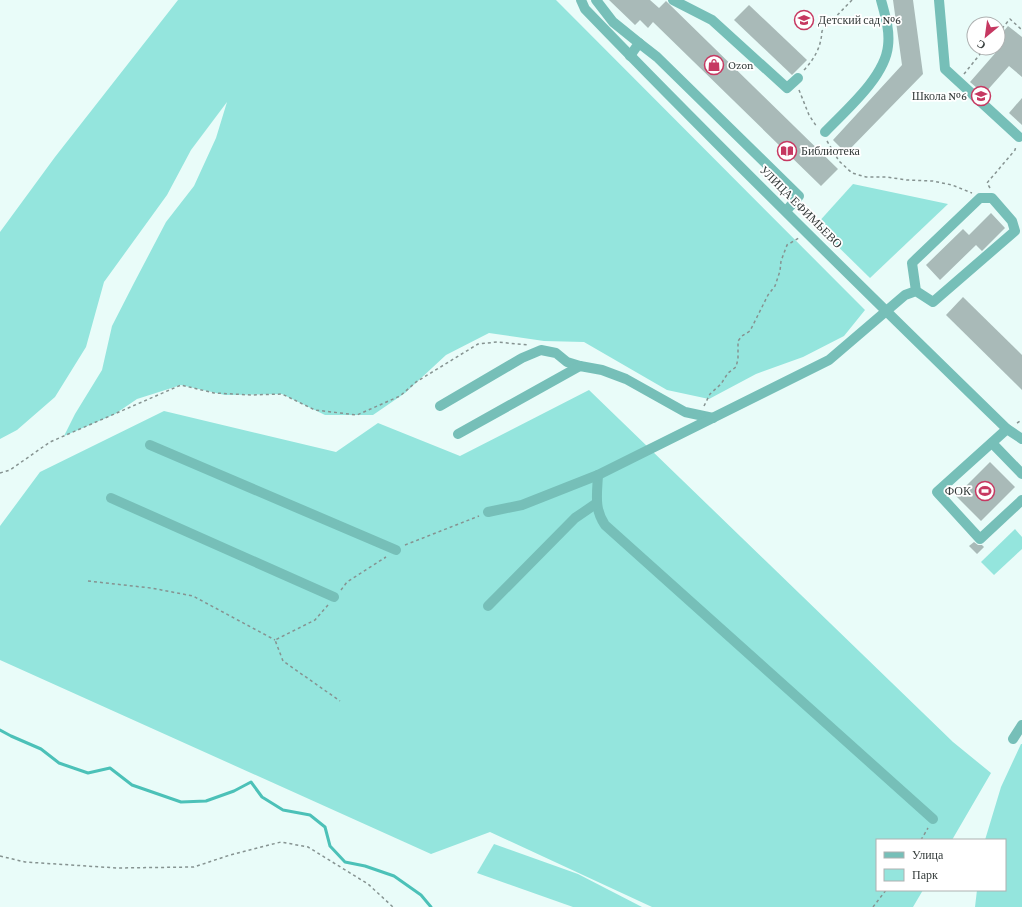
<svg xmlns="http://www.w3.org/2000/svg" width="1022" height="907" font-family="'Crimson Pro',serif">
<style>
.green{fill:#94e5dd}
.lines{fill:none;stroke-linecap:round;stroke-linejoin:round}
.stream{stroke:#4cc1b8;stroke-width:3}
.building{fill:#a9bab8}
.path{stroke:#869391;stroke-width:1.5;stroke-dasharray:3 3;stroke-linecap:butt}
.minor{stroke:#76bfb8;stroke-width:10}
.labels{text-anchor:middle;dominant-baseline:central;stroke-width:3.5;stroke-linejoin:round;paint-order:stroke}
.poi-label{font-size:12px;fill:#353c3b;stroke:#fff;text-anchor:start}
.street-label{font-size:12px;fill:#353c3b;stroke:#fff}
</style>
<rect width="100%" height="100%" fill="#e9fcf9"/>
<g class="green">
<polygon points="178,0 556,0 865,310 844,336 803,357 756,374 709,399 667,390 584,342 544,341 489,333 446,355 405,393 373,415 325,415 282,394 225,395 181,385 137,399 115,414 64,436 75,414 102,370 112,326 134,283 166,222 194,186 216,138 227,102 191,150 167,195 104,282 86,347 55,397 17,430 0,439 0,232 55,157"/>
<polygon points="853,184 948,204 870,278 816,225"/>
<polygon points="589,390 953,742 991,773 952,840 877,840 877,890 923,890 913,907 652,907 490,832 431,854 0,660 0,526 40,472 164,411 336,452 378,423 460,456"/>
<polygon points="1015,529 1022,537 1022,549 994,575 981,562"/>
<polygon points="1021,744 1022,744 1022,907 975,907 977,890 1005,890 1005,840 985,840 1001,787"/>
<polygon points="494,844 578,874 642,907 573,907 477,873"/>
</g>
<g class="lines">
<polyline class="stream" points="0,730 11,736 41,749 59,763 88,773 110,768 132,785 181,802 206,801 234,791 251,782 262,797 283,810 310,815 325,827 330,846 345,862 365,866 394,876 421,895 431,907"/>
</g>
<g class="building">
<polygon points="609,0 650,0 659,8 666,1 838,169 821,186 653,22 648,28 640,20 635,25"/>
<polygon points="893,0 913,0 923,74 846,153 833,140 902,65"/>
<polygon points="749,5 807,60 792,75 734,20"/>
<polygon points="1008,26 1022,37 1022,77 1009,66 984,94 970,82 998,50 998,38"/>
<polygon points="1022,98 1022,125 1009,113"/>
<polygon points="991,213 1005,228 982,251 976,245 940,280 926,265 963,229 969,235"/>
<polygon points="963,297 1022,355 1022,390 946,315"/>
<polygon points="990,462 1015,487 981,521 956,496"/>
<polygon points="974,542 978,545 982,545 984,547 977,554 969,546"/>
</g>
<g class="lines">
<g class="path">
<polyline points="998,33 1010,19 1022,30"/>
<path d="M804,70c11,-12 17,-23 18,-39l30,-31"/>
<polyline points="964,74 985,48"/>
<polyline points="799,90 809,115 817,127"/>
<polyline points="827,141 839,161 852,173 866,177 886,177 907,180 933,181 952,185 972,193"/>
<polyline points="990,188 987,183 1015,150 1016,146"/>
<polyline points="704,406 710,394 721,384 728,373 736,367 738,359 738,341 742,336 750,331 768,295 775,286 780,271 781,261 787,245 799,238"/>
<polyline points="1017,423 1022,420"/>
<polyline points="0,473 10,470 50,442 181,385 214,393 251,395 282,394 315,410 357,415 400,396 416,382 478,344 497,342 528,345"/>
<polyline points="405,545 479,516"/>
<polyline points="88,581 151,588 193,596 275,640"/>
<polyline points="341,590 347,582 386,557"/>
<polyline points="328,605 315,620 275,640 283,661 340,701"/>
<polyline points="921,840 928,828"/>
<polyline points="0,856 25,862 117,868 194,867 230,855 281,842 308,847 368,884 393,907"/>
<polyline points="873,907 886,890"/>
</g>
<g class="minor">
<path d="M581,0l4,9c138,143 280,282 422,420l15,10"/>
<polyline points="596,0 613,22 639,43 630,56"/>
<polyline points="673,0 712,20 787,88 798,78"/>
<polyline points="939,0 945,69 1019,137"/>
<polyline points="639,43 657,57 799,196 786,211"/>
<path d="M825,132c21,-22 60,-55 63,-86 2,-16 -3,-31 -7,-46"/>
<polyline points="440,406 522,358 541,350 556,353 567,362 580,366"/>
<polyline points="1007,429 937,492 980,539 1022,500"/>
<polyline points="458,434 580,366 602,370 626,379 685,412 713,418"/>
<polyline points="992,443 1022,474"/>
<polyline points="150,445 396,550"/>
<path d="M598,475c-1,19 -4,34 7,50l328,294"/>
<polyline points="111,498 334,597"/>
<polyline points="488,512 522,505 598,475 829,360 905,295 916,291 933,302 1015,231 1012,221 992,198 980,198 912,263 916,291"/>
<polyline points="488,606 575,518 597,503"/>
<polyline points="1013,739 1022,725"/>
</g>
</g>
<defs>
<g id="school-ring" transform="scale(1)"><circle r="9.5" fill="#fff" stroke="#c63861" stroke-width="1.5"/><path d="M0-5L7-2L0 1L-7-2ZM-4 1L0 2.5L4 1V4Q0 6-4 4Z" fill="#c63861"/></g>
<g id="shop-ring" transform="scale(1)"><circle r="9.5" fill="#fff" stroke="#c63861" stroke-width="1.5"/><path d="M-5-2.5h2.3a2.7 3.5 0 0 1 5.4 0H5L5.5 6h-11ZM-1.5-2.5h3a1.5 2.3 0 0 0-3 0Z" fill="#c63861"/></g>
<g id="library-ring" transform="scale(1)"><circle r="9.5" fill="#fff" stroke="#c63861" stroke-width="1.5"/><path d="M-6-4Q-3-5.5-.7-3.5V5Q-3 3-6 4ZM6-4Q3-5.5 .7-3.5V5Q3 3 6 4Z" fill="#c63861"/></g>
<g id="stadium-ring" transform="scale(1)"><circle r="9.5" fill="#fff" stroke="#c63861" stroke-width="1.5"/><path d="M0-5a6.5 5 0 1 0 0 10a6.5 5 0 1 0 0-10ZM-3.5-1.8h7v3.6h-7Z" fill="#c63861"/></g>
</defs>
<g fill-rule="evenodd">
<use href="#school-ring" x="804" y="20"/>
<use href="#shop-ring" x="714" y="65"/>
<use href="#school-ring" x="981" y="96"/>
<use href="#library-ring" x="787" y="151"/>
<use href="#stadium-ring" x="985" y="491"/>
</g>
<g class="labels">
<g class="poi-label">
<text x="818" y="20">Детский сад №6</text>
<text x="728" y="65">Ozon</text>
<text x="967" y="96" text-anchor="end">Школа №6</text>
<text x="801" y="151">Библиотека</text>
<text x="971" y="491" text-anchor="end">ФОК</text>
</g>
<g class="street-label">
<text transform="translate(801 207) rotate(45)">УЛИЦА ЕФИМЬЕВО</text>
</g>
</g>
<rect x="876" y="839" width="130" height="52" fill="#ffffff" stroke="#aeb1b1"/>
<rect x="884" y="852" width="20" height="6" fill="#76bfb8" stroke="#aeb1b1"/>
<text x="912" y="859" font-size="12" fill="#353c3b">Улица</text>
<rect x="884" y="869" width="20" height="12" fill="#94e5dd" stroke="#aeb1b1"/>
<text x="912" y="879" font-size="12" fill="#353c3b">Парк</text>
<g transform="translate(986 36) rotate(209)"><circle r="19" fill="#ffffff" stroke="#aeb1b1"/>
<path d="M0-3L7 15L0 10L-7 15Z" fill="#c63861"/>
<text y="-6" font-size="11" font-weight="bold" text-anchor="middle" fill="#353c3b">С</text>
</g>
</svg>
